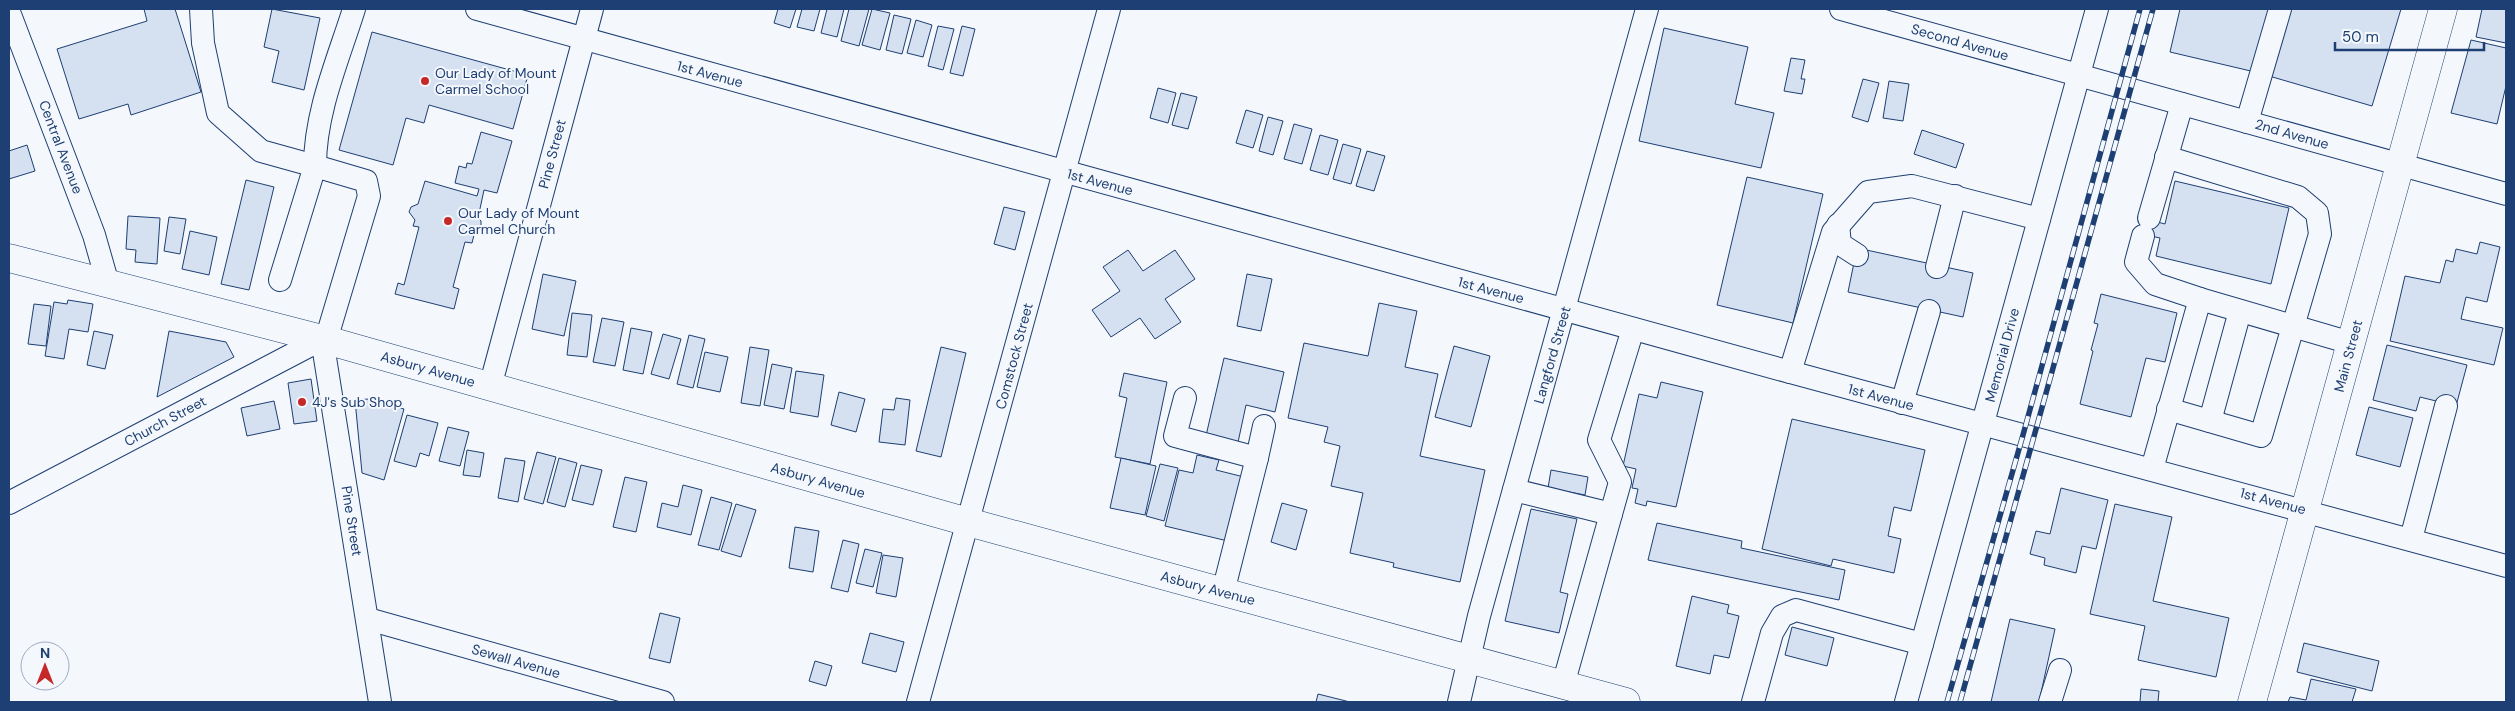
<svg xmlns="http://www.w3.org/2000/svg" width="2515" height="711" font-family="'DM Sans',sans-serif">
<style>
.building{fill:#d5e0f0;stroke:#1d3f73}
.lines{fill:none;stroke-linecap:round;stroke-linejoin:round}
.minor-casing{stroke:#1d3f73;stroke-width:24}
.major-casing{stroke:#1d3f73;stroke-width:29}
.minor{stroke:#f4f7fb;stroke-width:22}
.major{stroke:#f4f7fb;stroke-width:28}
.rail-casing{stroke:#1d3f73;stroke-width:5.5}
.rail{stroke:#f4f7fb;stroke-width:4;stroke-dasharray:11;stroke-linecap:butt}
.poi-dot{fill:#c62828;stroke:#f4f7fb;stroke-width:2}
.labels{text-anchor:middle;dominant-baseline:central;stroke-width:4;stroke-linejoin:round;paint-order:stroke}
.street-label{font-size:14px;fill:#1d3f73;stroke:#f4f7fb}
.poi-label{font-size:14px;fill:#1d3f73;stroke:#f4f7fb;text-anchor:start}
</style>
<rect width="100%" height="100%" fill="#f4f7fb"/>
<g class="building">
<polygon points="144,9 175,9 201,92 131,115 128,104 79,119 57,49 147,21"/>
<polygon points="272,9 320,18 304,90 272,82 279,51 264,47"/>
<polygon points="778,9 796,9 790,28 774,23"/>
<polygon points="802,9 820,9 814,31 797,27"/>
<polygon points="827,9 844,9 837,37 821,33"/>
<polygon points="849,9 869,9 859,46 841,41"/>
<polygon points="872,9 890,13 880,50 862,45"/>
<polygon points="2180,9 2271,9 2255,72 2170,52"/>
<polygon points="2289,9 2401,9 2372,106 2269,76"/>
<polygon points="2482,9 2506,9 2506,43 2476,37"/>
<polygon points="894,15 911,19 902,54 886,50"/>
<polygon points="916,20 932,25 923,57 907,53"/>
<polygon points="938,26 954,29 943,70 928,66"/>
<polygon points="962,26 975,29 963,76 950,73"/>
<polygon points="1664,28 1748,47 1735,104 1774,113 1761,168 1639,141"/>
<polygon points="372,32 528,75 513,129 429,105 424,123 406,118 393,165 339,150"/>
<polygon points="2471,40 2506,48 2506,86 2497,124 2451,113"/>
<polygon points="1791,58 1805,60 1801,79 1805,79 1802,94 1784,91"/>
<polygon points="1863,79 1879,83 1868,122 1852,117"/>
<polygon points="1889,81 1909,84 1903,121 1883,118"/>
<polygon points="1158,88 1176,93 1168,123 1150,118"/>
<polygon points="1181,93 1197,97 1188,129 1172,125"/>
<polygon points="1246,110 1263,115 1253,148 1236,143"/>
<polygon points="1268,117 1283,121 1273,155 1259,151"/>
<polygon points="1294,124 1312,129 1302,164 1284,159"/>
<polygon points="1922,130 1964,144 1956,168 1914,154"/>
<polygon points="481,132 512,141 497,193 484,190 478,218 481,221 481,231 474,235 472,243 465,242 453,287 459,289 454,309 395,294 398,283 404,285 419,227 413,226 415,220 409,212 411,207 418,204 425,181 477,196 479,189 455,183 459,166 466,168 467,163 472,164"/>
<polygon points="1320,135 1338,140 1328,175 1310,170"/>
<polygon points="1343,144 1361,149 1351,184 1333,179"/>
<polygon points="27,145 35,171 9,179 9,151"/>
<polygon points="1367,151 1385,156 1374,191 1356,186"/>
<polygon points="1747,177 1823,194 1793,323 1717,305"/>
<polygon points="246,180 274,187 249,290 221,284"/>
<polygon points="2175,181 2289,208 2271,284 2156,256 2160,238 2142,234 2146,219 2165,224"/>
<polygon points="1004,207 1025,212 1015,250 994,244"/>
<polygon points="128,216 160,218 157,264 135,262 136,250 126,249"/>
<polygon points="169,217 186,219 180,254 164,251"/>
<polygon points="190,231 217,237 209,275 182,269"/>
<polygon points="2480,242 2500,247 2487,302 2466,297 2461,319 2503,328 2494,365 2390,341 2405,276 2440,283 2446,260 2453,262 2456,249 2477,254"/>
<polygon points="1857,248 1973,273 1963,317 1848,292"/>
<polygon points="1128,250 1143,271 1175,250 1195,279 1165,299 1181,322 1155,339 1140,318 1111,337 1092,310 1120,291 1103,267"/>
<polygon points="543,274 576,281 564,336 532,329"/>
<polygon points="1247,274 1272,279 1261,331 1237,326"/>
<polygon points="2101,294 2177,313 2165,362 2146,358 2131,417 2080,404 2093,351 2091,350 2098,324 2094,323"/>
<polygon points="68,300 93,304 88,332 69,329 64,359 45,356 54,302 67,304"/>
<polygon points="1379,303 1417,311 1405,367 1438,374 1420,456 1485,470 1460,582 1393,567 1394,563 1350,553 1363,493 1331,486 1340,446 1324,442 1328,427 1288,418 1304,343 1368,356"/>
<polygon points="34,304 51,306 46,346 28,344"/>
<polygon points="572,313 592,315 587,357 567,355"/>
<polygon points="602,318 624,322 615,366 593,362"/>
<polygon points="631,328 652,332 643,374 623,370"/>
<polygon points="94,331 113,335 105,369 87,365"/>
<polygon points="169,331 226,342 234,357 157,397"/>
<polygon points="663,334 681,339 669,379 651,374"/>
<polygon points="689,335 705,339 693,388 677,384"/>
<polygon points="2387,345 2467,365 2456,406 2420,397 2416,411 2373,400"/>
<polygon points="1454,346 1490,356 1471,427 1435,417"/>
<polygon points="750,347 769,350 760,406 741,403"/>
<polygon points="941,347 966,353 941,457 916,451"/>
<polygon points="705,352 728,357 720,392 697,387"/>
<polygon points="1224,358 1284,372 1275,412 1246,405 1237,447 1205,440"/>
<polygon points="772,364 792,368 784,409 764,405"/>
<polygon points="796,371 824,375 818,417 790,412"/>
<polygon points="1124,373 1167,382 1150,464 1115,457 1127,398 1119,396"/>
<polygon points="311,379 317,421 294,424 288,383"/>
<polygon points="1661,382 1703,392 1676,507 1647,501 1646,506 1635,503 1638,489 1632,488 1636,469 1623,466 1639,394 1657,398"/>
<polygon points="839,392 865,399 856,432 831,425"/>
<polygon points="896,398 910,400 905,445 879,442 883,409 894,410"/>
<polygon points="369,399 404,409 384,480 362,473 355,400"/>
<polygon points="274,401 280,429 247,436 241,408"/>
<polygon points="2369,407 2413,418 2400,467 2356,455"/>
<polygon points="407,415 438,423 429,456 420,453 416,467 394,461"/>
<polygon points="1792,419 1925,450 1911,511 1894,507 1888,536 1901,539 1894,573 1833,559 1831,566 1762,549"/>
<polygon points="448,427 469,432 460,466 439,461"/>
<polygon points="467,450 484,453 480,477 463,475"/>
<polygon points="537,452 556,457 543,504 524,499"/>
<polygon points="1197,455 1219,460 1216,470 1248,478 1232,542 1165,526 1179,470 1193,473"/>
<polygon points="505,458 525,461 518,502 498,498"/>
<polygon points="559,458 577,463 565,507 547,502"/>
<polygon points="1121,458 1156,466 1145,515 1110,508"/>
<polygon points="1160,464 1178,468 1164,521 1146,516"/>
<polygon points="581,465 602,470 593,505 572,500"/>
<polygon points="1551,470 1588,477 1585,495 1548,488"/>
<polygon points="625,477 647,482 636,532 613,527"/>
<polygon points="683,485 702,490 691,535 657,527 662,503 678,507"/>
<polygon points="2061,488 2108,500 2096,549 2082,546 2076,573 2044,565 2045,558 2030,554 2036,531 2050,534"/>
<polygon points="711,497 732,503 719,550 698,545"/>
<polygon points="1282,503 1307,510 1296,550 1271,542"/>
<polygon points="736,504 756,510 741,557 721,551"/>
<polygon points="2115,504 2172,517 2153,601 2229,618 2216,677 2138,660 2145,626 2090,614"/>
<polygon points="1531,509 1577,519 1560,592 1568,594 1559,633 1505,621"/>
<polygon points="1657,523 1742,541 1741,548 1845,570 1839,600 1648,560"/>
<polygon points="795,527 819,531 813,572 789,568"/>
<polygon points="843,540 859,544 848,592 831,588"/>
<polygon points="865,549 882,553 873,587 856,583"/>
<polygon points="883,555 903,558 896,597 876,593"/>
<polygon points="1692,596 1729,605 1727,613 1739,616 1729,658 1714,655 1710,674 1676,666"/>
<polygon points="660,613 680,618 670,663 649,658"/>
<polygon points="2010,619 2055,629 2039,702 1991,702"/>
<polygon points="1792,627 1834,638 1827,666 1785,655"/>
<polygon points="870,633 904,642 896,672 862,663"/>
<polygon points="2304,643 2379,661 2372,691 2297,672"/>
<polygon points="815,661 832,666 826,686 809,681"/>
<polygon points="2311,679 2356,689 2352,702 2288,702 2290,697 2306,700"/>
<polygon points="2141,689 2159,691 2158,702 2140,702"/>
<polygon points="1318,694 1350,702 1316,702"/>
</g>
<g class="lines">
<g class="minor-casing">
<g id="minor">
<polyline points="201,9 203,43 218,113 261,151 315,166 280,280"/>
<polyline points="477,9 1790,372 2506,566"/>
<polyline points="1841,9 2506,194"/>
<polyline points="9,12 94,235 108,284"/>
<polyline points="2247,122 2280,9"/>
<polyline points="2166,157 2298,197 2317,213 2320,234 2261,436 2168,409"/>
<polyline points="2149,218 2182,104"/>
<polyline points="1838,225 1840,244 1857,255"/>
<polyline points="2143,236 2136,262 2155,284 2200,299"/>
<polyline points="1937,267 1955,196"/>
<path d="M326,340l43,-144 -3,-15 -51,-15c0,-54 23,-106 39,-157"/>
<polyline points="1790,372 1833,232 1868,192 1912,186 2039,219"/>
<polyline points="490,387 592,9"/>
<polyline points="1185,398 1175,436 1257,458 1223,592"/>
<polyline points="1902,403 1929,311"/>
<polyline points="2210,421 2240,311"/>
<polyline points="1257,458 1264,426"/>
<polyline points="2152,469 2200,299 2351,343"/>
<polyline points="1514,490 1611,514 1620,482 1599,440 1633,329"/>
<polyline points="9,503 322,339 380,702"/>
<polyline points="2411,539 2446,406"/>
<polyline points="368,619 663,702"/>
<polyline points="1563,685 1611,514"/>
<polyline points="918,702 1109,9"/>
<polyline points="1459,702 1479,616 1647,9"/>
<polyline points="1753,702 1772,633 1782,616 1796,610 1922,644"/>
<polyline points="1906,702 2097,9"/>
<polyline points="2050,702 2060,670"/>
</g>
</g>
<g class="major-casing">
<g id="major">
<polyline points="9,258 326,340 968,522 1626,702"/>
<polyline points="2252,702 2443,9"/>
</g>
</g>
<use href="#minor" class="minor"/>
<use href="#major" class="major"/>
<g class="rail-casing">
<g id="rail">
<polyline points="1947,702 2023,435 2140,9"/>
<polyline points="1960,702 2153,9"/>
</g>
</g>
<use href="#rail" class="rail"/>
</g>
<g class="poi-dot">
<circle cx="425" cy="81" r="5"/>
<circle cx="448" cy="221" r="5"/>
<circle cx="302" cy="402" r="5"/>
</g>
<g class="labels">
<g class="street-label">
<text transform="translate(1960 42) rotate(16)">Second Avenue</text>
<text transform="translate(710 74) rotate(15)">1st Avenue</text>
<text transform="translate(2292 134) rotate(16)">2nd Avenue</text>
<text transform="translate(61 147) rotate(69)">Central Avenue</text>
<text transform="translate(552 154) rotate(-75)">Pine Street</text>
<text transform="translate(1100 182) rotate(15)">1st Avenue</text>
<text transform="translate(1491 290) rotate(15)">1st Avenue</text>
<text transform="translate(1552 355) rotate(-74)">Langford Street</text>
<text transform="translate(2002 355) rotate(-75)">Memorial Drive</text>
<text transform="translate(1014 356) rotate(-75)">Comstock Street</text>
<text transform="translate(2348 356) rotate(-75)">Main Street</text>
<text transform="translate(428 369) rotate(16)">Asbury Avenue</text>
<text transform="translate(1881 397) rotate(15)">1st Avenue</text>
<text transform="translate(165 421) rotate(-28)">Church Street</text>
<text transform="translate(818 480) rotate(16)">Asbury Avenue</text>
<text transform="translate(2273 501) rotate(15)">1st Avenue</text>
<text transform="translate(352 521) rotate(81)">Pine Street</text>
<text transform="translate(1208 588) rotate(15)">Asbury Avenue</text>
<text transform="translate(516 661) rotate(16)">Sewall Avenue</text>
</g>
<g class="poi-label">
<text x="435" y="73">Our Lady of Mount<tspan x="435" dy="16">Carmel School</tspan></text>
<text x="458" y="213">Our Lady of Mount<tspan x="458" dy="16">Carmel Church</tspan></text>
<text x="312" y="402">4J's Sub Shop</text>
</g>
</g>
<rect width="2515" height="711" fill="none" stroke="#1d3f73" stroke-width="20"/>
<g transform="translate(45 666)"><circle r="24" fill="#f4f7fb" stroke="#9eadc5"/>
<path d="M0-4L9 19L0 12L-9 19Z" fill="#c62828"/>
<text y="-8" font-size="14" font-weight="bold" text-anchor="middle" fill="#1d3f73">N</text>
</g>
<path d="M2335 42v8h149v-8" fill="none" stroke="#1d3f73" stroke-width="2.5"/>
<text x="2342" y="42" font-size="15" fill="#1d3f73" stroke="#f4f7fb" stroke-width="4" paint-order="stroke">50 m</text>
</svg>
